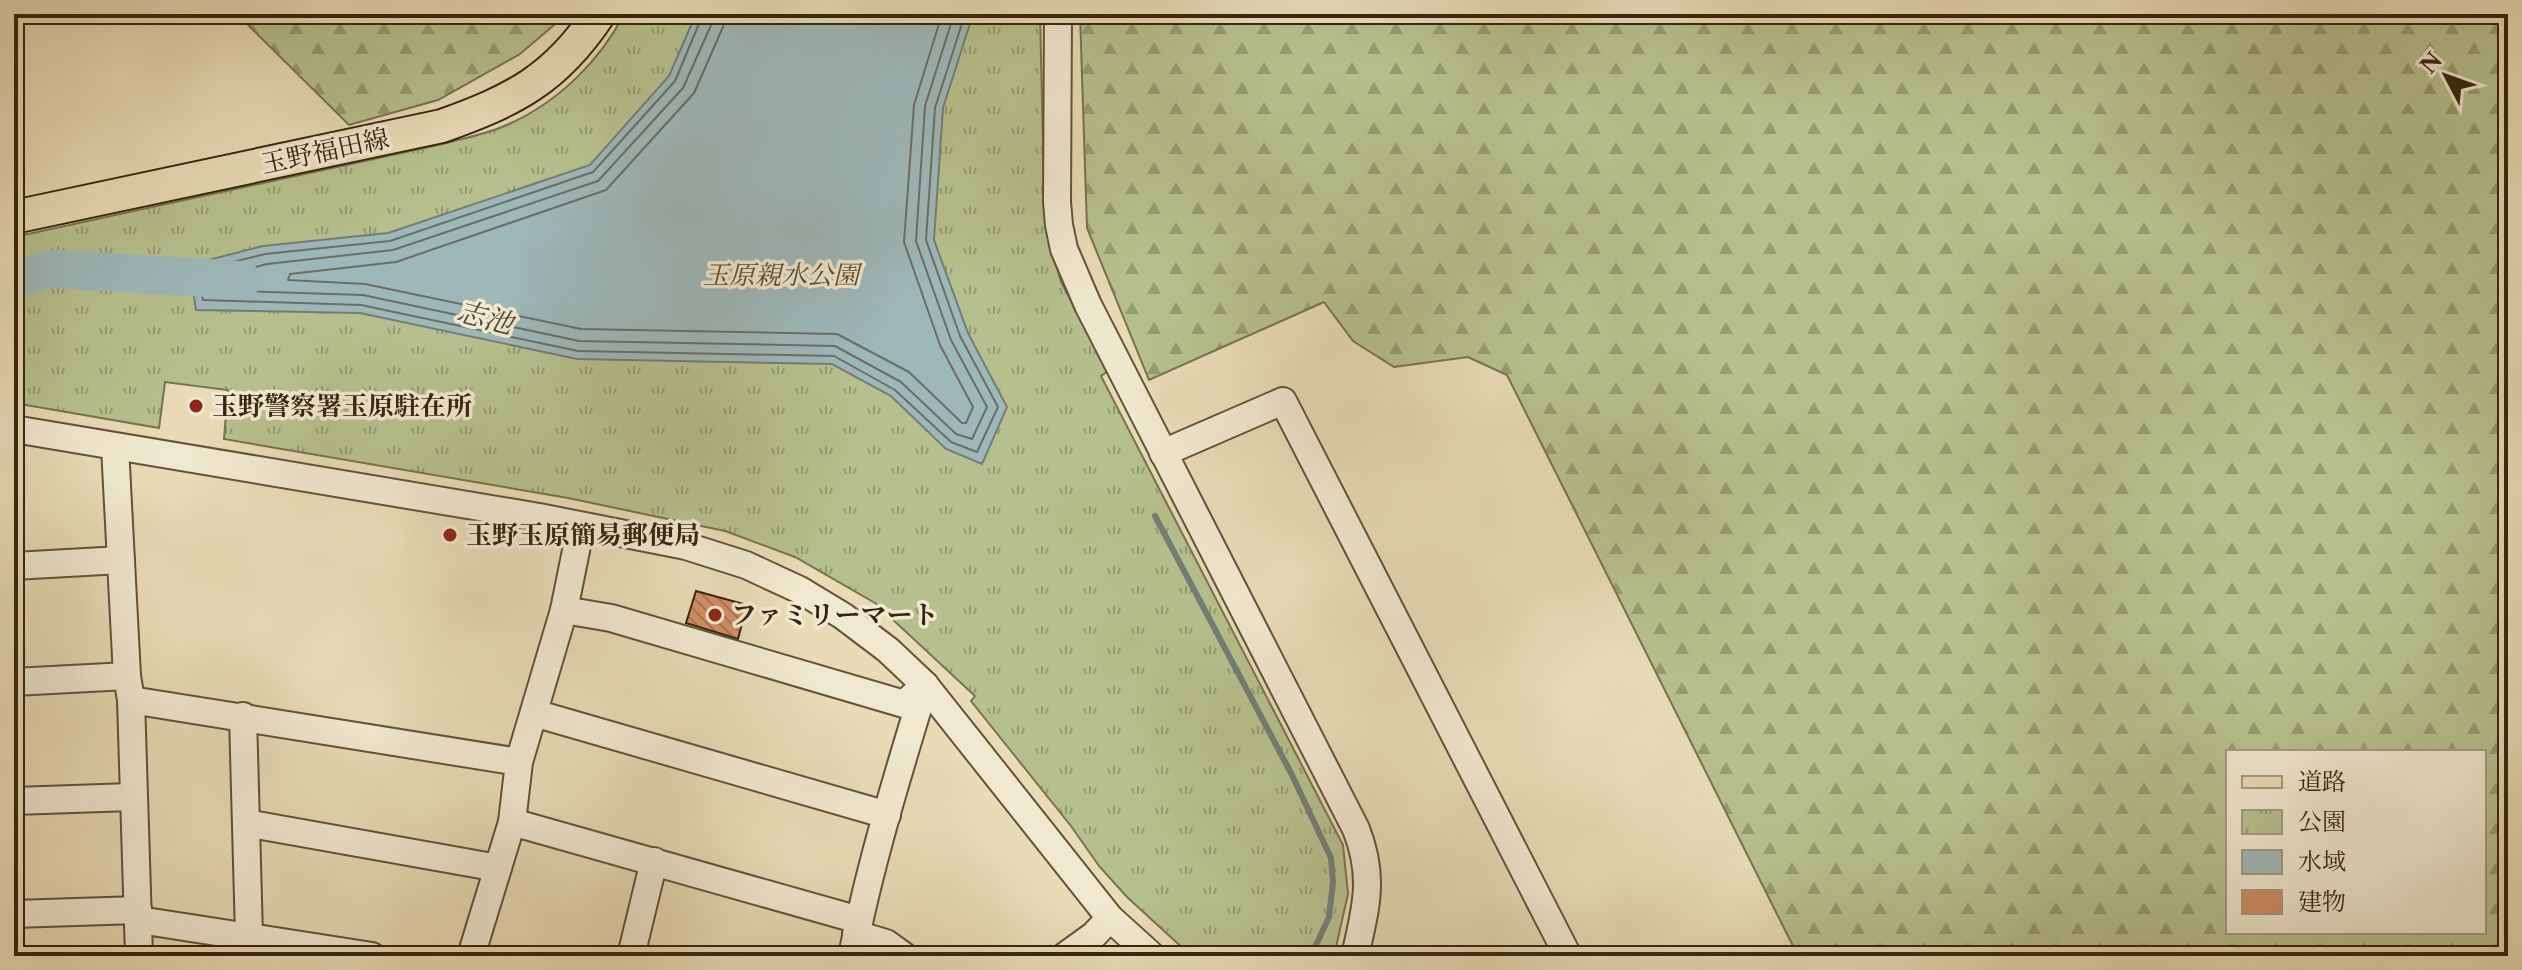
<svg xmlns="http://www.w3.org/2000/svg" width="2522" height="970" font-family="'Libre Caslon Text','Noto Serif JP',serif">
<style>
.forest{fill:url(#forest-firs);stroke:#76734e;stroke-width:2;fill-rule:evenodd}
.park{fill:url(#park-tufts);stroke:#76734e;stroke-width:2}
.water{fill:#9eb8ba;stroke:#747e76;stroke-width:2}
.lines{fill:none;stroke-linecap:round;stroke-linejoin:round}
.shore{stroke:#6a6f64;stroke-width:2}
.stream{stroke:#747e76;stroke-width:6}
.river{stroke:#9eb8ba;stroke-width:38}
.building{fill:url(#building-back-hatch);stroke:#36260f;stroke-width:2}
.minor-casing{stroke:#625339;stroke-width:30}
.major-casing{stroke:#36260f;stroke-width:36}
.minor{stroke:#f0e8d0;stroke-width:26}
.major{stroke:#e8dbb6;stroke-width:32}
.poi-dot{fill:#8f2418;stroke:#f0e8d0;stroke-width:3}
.labels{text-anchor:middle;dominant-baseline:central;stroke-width:7;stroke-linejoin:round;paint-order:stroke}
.street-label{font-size:26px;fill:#36260f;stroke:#f0e8d0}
.park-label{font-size:26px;font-style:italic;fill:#564c2f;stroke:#f0e8d0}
.poi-label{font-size:26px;font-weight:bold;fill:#36260f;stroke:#f0e8d0;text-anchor:start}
.water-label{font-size:28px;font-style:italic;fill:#504a3a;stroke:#f0e8d0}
</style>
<defs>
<pattern id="forest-firs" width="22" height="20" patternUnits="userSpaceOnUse" patternTransform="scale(2)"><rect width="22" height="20" fill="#b6c08e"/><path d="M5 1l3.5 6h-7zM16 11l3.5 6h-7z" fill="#959c72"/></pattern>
<pattern id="park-tufts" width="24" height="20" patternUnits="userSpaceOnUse" patternTransform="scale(2)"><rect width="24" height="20" fill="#b6c08e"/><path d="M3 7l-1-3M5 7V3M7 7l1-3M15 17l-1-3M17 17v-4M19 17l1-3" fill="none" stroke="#959c72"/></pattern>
<pattern id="building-back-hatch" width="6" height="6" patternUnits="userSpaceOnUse" patternTransform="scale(2)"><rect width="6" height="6" fill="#d28e64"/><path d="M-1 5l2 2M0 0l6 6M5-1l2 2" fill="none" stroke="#ab7451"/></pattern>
</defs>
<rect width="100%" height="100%" fill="#e8dbb6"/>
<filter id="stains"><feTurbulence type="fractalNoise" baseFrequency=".0025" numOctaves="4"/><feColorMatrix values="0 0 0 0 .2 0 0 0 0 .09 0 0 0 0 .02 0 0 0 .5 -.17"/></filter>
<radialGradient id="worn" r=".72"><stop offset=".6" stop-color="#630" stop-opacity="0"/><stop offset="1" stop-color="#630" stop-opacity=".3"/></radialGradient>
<g class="forest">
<polygon points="237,14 567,14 520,54 438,100 349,125"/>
<path d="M1080,14h1428v942h-710l-291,-581 -39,-18 -74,10 -41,-26 -29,-39 -175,78 -62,-152zM2228,752h256v180h-256z"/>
</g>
<path class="park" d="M624,14h416l5,212 16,56 47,89 -7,5 242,469 5,49 -14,62h-141l-6,-4 -60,-55 -28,-31 -28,-40 -100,-125 4,-5 -100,-93 -80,-46 -70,-26 -157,-33 -344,-59 4,-49 -63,-8 -6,46 -145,-25v-166l429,-93c21,-6 45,-10 66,-20 49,-22 91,-63 115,-110z"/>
<polygon class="water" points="696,14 973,14 943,108 934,240 968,333 1007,407 982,464 946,449 891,396 832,364 577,359 360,313 196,310 189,265 263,246 388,233 590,165 669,76"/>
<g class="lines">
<g class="shore">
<polyline points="703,14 675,81 593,172 390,241 265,254 201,270 198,274 203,300 361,305 578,351 834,356 895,390 951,442 977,452 998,407 960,336 926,240 935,108 965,14"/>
<polyline points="713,14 712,23 683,88 598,181 393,250 267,264 213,278 210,281 211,290 363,295 579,341 835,346 901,382 956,434 972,439 987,407 951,340 916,241 925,106 954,14"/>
<polyline points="725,14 723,27 694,93 606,190 396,262 290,274 288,280 365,284 581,329 837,334 909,372 962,423 966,423 973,407 940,345 904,242 914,105 942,14"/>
</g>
<polyline class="stream" points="1155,516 1291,773 1331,858 1333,882 1329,917 1311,956"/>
<polyline class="river" points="14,278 53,269 242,280"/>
</g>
<polygon class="building" points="696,591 747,605 738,639 686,623"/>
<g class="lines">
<g class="minor-casing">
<g id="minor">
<path d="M1058,14l-1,188 2,23 5,24 24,56 268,524c19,48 10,78 -1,127"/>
<polyline points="14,429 539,517 686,546 746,565 800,590 843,616 888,650 925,685 1110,918 1152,956"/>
<polyline points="115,447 127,676 131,700 139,956"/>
<polyline points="1163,453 1283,401 1568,956"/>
<polyline points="14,566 121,560"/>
<polyline points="564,610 611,618 904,704 925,685"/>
<polyline points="14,682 127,676"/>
<polyline points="131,700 519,762"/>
<polyline points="534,713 887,815"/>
<polyline points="243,716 249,936"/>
<polyline points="14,801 132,797"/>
<polyline points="512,822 859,920"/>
<polyline points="246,823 498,868"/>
<polyline points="14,914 138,910"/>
<polyline points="139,920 372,956"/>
<polyline points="856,934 886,943 904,956"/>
<polyline points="471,956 512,822 519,762 564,610 581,526"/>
<polyline points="631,956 654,861"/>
<path d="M852,956c18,-92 46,-182 73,-271"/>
<polyline points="1065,956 1094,935 1110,918"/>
</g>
</g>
<g class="major-casing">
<path id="major" d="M14,217l428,-91c72,-26 113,-46 157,-112"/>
</g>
<use href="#minor" class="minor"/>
<use href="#major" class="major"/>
</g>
<g class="poi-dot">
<circle cx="196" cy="406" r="8"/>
<circle cx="450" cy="535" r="8"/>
<circle cx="715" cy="615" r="8"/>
</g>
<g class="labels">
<g class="street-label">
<text transform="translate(325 151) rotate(-12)">玉野福田線</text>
</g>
<g class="park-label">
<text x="781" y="275">玉原親水公園</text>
</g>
<g class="poi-label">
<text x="212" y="406">玉野警察署玉原駐在所</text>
<text x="466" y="535">玉野玉原簡易郵便局</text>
<text x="731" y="615">ファミリーマート</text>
</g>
<g class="water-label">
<text transform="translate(485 317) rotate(15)">志池</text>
</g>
</g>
<rect width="2522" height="970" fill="none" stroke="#e8dbb6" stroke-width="48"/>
<rect x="16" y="16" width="2490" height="938" fill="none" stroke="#36260f" stroke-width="4"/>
<rect x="24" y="24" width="2474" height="922" fill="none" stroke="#36260f" stroke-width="2"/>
<rect x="2226" y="750" width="260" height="184" fill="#f0e8d0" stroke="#a69a83" stroke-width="2"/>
<rect x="2242" y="776" width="40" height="12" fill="#e8dbb6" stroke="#a69a83" stroke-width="2"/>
<text x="2298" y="790" font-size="24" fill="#36260f">道路</text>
<rect x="2242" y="810" width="40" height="24" fill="url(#park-tufts)" stroke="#a69a83" stroke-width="2"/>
<text x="2298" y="830" font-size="24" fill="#36260f">公園</text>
<rect x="2242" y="850" width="40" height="24" fill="#9eb8ba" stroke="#a69a83" stroke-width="2"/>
<text x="2298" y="870" font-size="24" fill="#36260f">水域</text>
<rect x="2242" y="890" width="40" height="24" fill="#d28e64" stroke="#a69a83" stroke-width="2"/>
<text x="2298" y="910" font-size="24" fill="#36260f">建物</text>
<g transform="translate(2446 76) rotate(311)" stroke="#f0e8d0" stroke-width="6" paint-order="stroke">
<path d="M0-6L14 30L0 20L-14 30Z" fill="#36260f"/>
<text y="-12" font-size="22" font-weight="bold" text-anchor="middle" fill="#36260f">N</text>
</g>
<rect width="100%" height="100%" filter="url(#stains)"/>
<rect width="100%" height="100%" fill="url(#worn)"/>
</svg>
